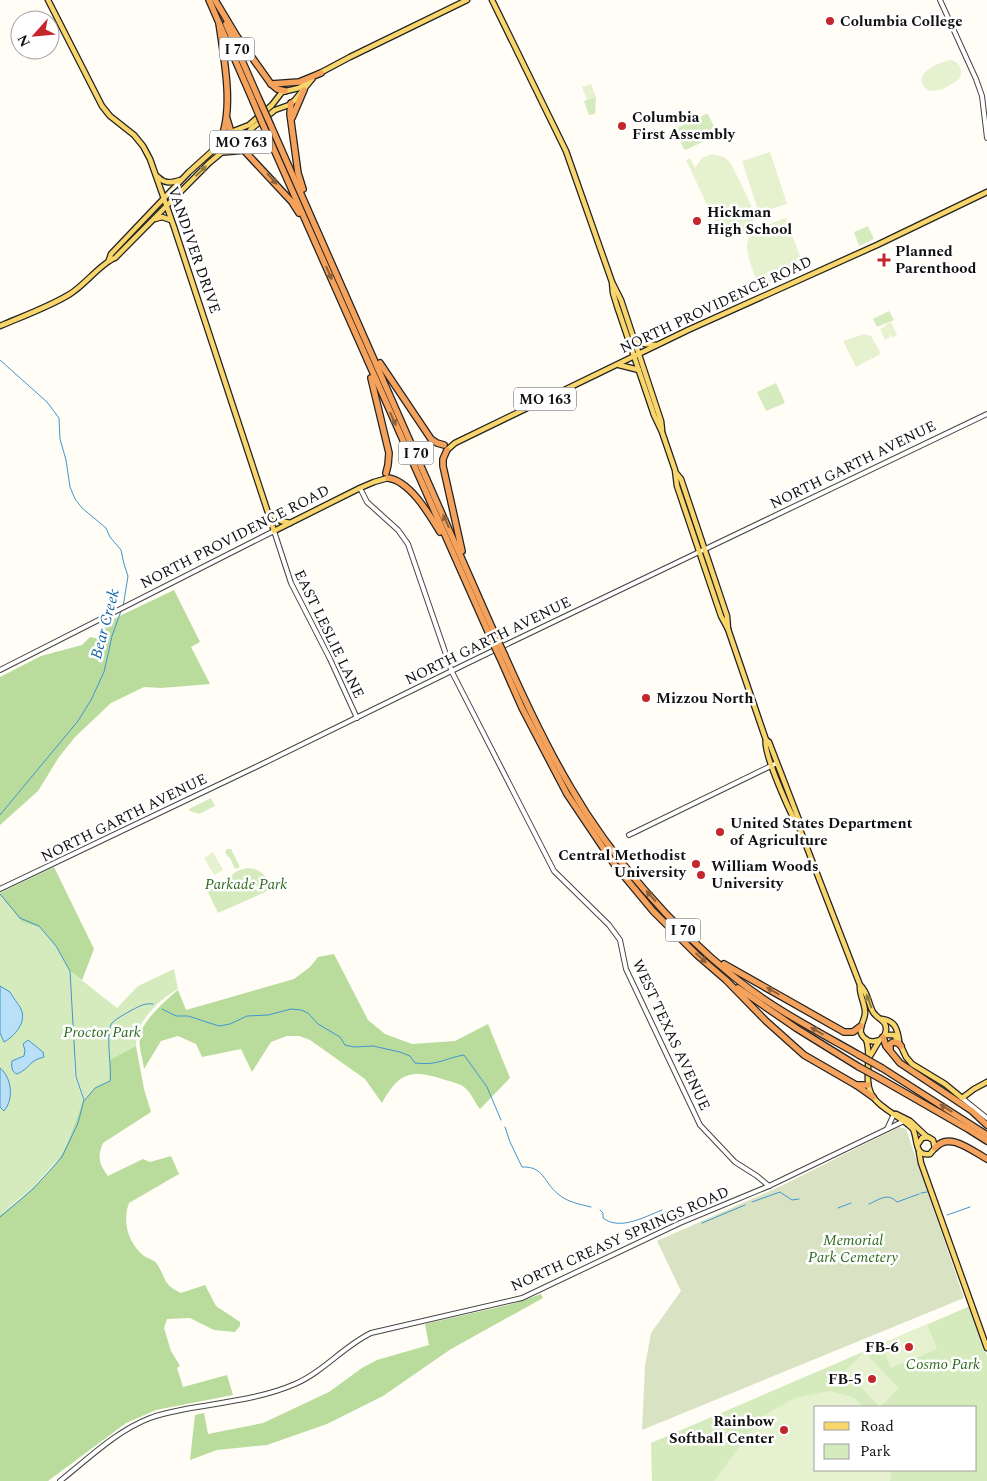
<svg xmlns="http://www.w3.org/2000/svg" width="987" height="1481" font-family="Spectral,serif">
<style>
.green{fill:#d5ebbd;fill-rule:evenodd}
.forest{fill:#b9dc9c}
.cemetery{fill:#d9e3c4}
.pitch{fill:#e6f2cf}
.water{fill:#b9e0f7;stroke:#3f96cf}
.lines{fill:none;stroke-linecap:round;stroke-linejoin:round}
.stream{stroke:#3f96cf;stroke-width:1}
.minor-casing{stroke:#444;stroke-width:6}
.major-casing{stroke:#222;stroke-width:7}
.highway-casing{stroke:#222;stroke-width:8}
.minor{stroke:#fff;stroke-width:4}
.major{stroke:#f9d66b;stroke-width:4.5}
.highway{stroke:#f5a25d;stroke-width:5.5}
.highway-bridge-casing{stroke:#222;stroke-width:8;stroke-linecap:butt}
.highway-bridge{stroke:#f5a25d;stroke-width:5.5}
.oneway{fill:#917d42}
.oneway2{fill:#8e613b}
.poi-dot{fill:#c4262e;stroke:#fff;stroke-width:2}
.labels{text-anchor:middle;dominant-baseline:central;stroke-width:5;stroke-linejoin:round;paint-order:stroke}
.shield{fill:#fff;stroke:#585858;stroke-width:1}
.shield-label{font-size:14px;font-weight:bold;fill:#111}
.poi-label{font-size:15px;font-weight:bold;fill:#111;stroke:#fff;text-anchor:start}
.street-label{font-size:15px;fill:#111;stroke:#fff}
.park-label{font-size:15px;font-style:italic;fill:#2f6b1f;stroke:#fff}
.water-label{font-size:16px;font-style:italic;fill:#1768a6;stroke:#fff}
</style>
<rect width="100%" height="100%" fill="#fffdf5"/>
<g class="green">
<polygon points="596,97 595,114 589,115 584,101"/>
<polygon points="706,114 708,114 717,133 716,135 686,150 684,149 675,130 675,129"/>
<polygon points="868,226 874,239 859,246 854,232"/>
<polygon points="889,311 894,320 877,327 873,319"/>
<polygon points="776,383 785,403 766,411 757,392"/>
<polygon points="211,798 215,806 199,814 190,811 189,809"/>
<polygon points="227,849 231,849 240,867 235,869 230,858 228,857 225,852"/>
<path d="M247,868c15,1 20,8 23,22l-52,23 -14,-29 4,3 19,-8 10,-8z"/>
<path d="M0,895l22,27 19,6 15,18 14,25 47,37 21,-22 36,-17 4,20c-16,9 -32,24 -40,41 -2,4 -1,10 -2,16l-25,14 -1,21 -15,7 -11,14 -8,-25 -2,-29 1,29 8,23 -7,24 -16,33 -26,29 -34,29z"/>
<path d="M970,1306l17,50v125h-335l-1,-38zM816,1407h160v63h-160z"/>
</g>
<g class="forest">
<polygon points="174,590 200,642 191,647 210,684 161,688 144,687 111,703 75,737 59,757 38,791 0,825 0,677 41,656 82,645 90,637 100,639 105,623"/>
<polygon points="54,867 94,949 82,980 70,971 56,946 41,928 22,922 0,895 0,893"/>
<path d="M334,954l34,66 17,14 27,10 43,-3 33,-17 22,54 -30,31c-5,-6 -9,-17 -16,-22 -5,-4 -16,-6 -22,-8 -32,-10 -43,-6 -60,24l-17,-24 -55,-39 -11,-4h-12l-16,6 -19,30 -11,-23 -39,8 -6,-13 -18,-8 -17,5 -17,28c-1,-10 -6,-23 -4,-33 2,-15 26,-36 38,-46l8,20 108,-31 16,-12 8,-10z"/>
<path d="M136,1046l8,43 7,23 -48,31c-6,14 -4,21 5,33l35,-17 7,3 21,-6 8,18 -50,29c-7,19 -1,40 15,53 5,3 11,4 13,8 10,15 5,20 24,29l24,-8 11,21 24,16v4l-5,6 -21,-2 -24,-12 -23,1 -3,9 7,23 9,15 -3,2 6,19 44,-12 6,20 -77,15 -30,13 -78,58h-48v-266c18,-13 51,-42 61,-60 10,-18 16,-36 22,-55l3,-1 9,-11 15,-7v-21z"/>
<polygon points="541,1294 543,1298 451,1349 383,1396 327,1424 267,1445 217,1450 190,1460 195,1415 204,1413 208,1434 263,1423 329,1392 362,1368 377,1360 429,1345 425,1324 516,1303"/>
</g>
<polygon class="cemetery" points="899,1127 906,1129 964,1298 642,1430 645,1366 651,1333 681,1291 657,1241 781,1186"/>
<g class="pitch">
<path d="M949,60c10,0 15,10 10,19 -10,8 -32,21 -38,2 2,-13 17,-17 28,-21z"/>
<polygon points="591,84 596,97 587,100 582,87"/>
<polygon points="770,152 787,204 759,213 742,161"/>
<path d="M712,154l12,3 6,5c6,12 23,43 24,55 0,7 -4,13 -9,17 -8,5 -16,-1 -23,3l-36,-77 4,-2 5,10 7,-10z"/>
<path d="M786,218l16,44 -1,3 -45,14c-16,-42 -13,-47 30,-61z"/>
<polygon points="781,274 782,277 761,286 759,282"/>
<polygon points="891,322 897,335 892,338 888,331 890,337 885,340 880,329 885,326 888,331 885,325"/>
<polygon points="864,334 871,336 880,352 879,355 856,367 843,341"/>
<polygon points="213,852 223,870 214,875 204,858"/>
<polygon points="927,1324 937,1349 891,1368 881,1344"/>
<polygon points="864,1352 899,1388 880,1407 845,1371"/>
<polygon points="830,1391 853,1397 864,1407 816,1407 816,1470 891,1470 890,1481 714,1481 761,1417 795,1398"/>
</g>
<g class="water">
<path d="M0,986l10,6c3,6 8,11 11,17 6,13 -6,27 -17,33l-4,-9z"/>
<path d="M28,1040l15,12 1,5c-16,4 -13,11 -27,17 -5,-1 -6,-8 -5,-13l12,-5 1,-6 -2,-6z"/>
<path d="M0,1068c12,10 14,31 4,43l-4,-4z"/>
</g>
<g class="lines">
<g class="stream">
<polyline points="0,360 47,402 59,418 60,439 66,460 70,487 75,499 82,508 106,528 110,537 121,550 124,564 128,576 123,607"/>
<polyline points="0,815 78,721 91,700 104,672 112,636 121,611"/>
<polyline points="0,894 20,918 39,926 56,946 70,971 76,1077 84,1100 78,1123 62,1157 33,1189 0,1217"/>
<path d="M162,1009l14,7h12l31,10 11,-2 17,-8 21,-1 23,-6 10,1 7,3 10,11 22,13 5,8 9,2 19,-1 27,6 10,4 5,7c23,3 30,-5 49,-8l23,32 14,33"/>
<path d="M85,1100l10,-12 15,-7c2,-13 -5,-49 2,-58 5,-5 13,-9 20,-13 8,-4 12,-7 21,-6"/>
<path d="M505,1127l5,15 12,25c22,-1 22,16 36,27 9,8 21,10 33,13"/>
<polyline points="921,1193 927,1192"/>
<polyline points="752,1202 780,1192 792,1200 799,1199"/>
<path d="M869,1204c10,-4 18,-12 28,-2l22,-8"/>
<polyline points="838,1208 851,1203"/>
<path d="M600,1210l3,3v5c17,13 41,-1 59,-8"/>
<polyline points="947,1215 970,1207"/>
<polyline points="702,1223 745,1205"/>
</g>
<g class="minor-casing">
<g id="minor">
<polyline points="940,0 976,79 982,96 987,138"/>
<polyline points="360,488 367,502 398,530 408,544 452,672 554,871 609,925 620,940 626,969 700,1125 735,1162 757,1176 769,1186"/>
<polyline points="0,670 274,531 291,583 330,659 357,718"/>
<polyline points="629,835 777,763"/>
<polyline points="0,889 262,764 478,658 987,414"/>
<polyline points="962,1098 987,1118"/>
<polyline points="887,1129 894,1114"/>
<path d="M60,1481c28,-22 56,-50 90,-63 13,-5 27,-7 41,-10 35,-6 72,-10 104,-24 28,-12 49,-38 76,-51l151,-35 158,-75 89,-37 135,-65"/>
</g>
</g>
<g class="major-casing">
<g id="major">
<polyline points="48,0 102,106 110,116 134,135 143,146 150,159 174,227 274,531 360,488 374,482 388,478"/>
<polyline points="492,0 566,151 612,282 613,293 617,306 654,415 662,432 675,470 677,486 721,616 728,629"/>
<polyline points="318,74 350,57 467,0"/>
<path d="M158,177c7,7 13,6 22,3"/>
<polyline points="155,219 162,217 171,220"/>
<polyline points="109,260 111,254 189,172 230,135 231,132 249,125 272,105 282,92 299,88 312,79"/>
<polyline points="613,284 621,300 661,421 662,430"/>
<path d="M0,326c21,-9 51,-20 70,-32 15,-9 31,-31 45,-36l94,-95 18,-15 17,-8 7,-11 24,-19 14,-5 6,-5 17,-21"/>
<polyline points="635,341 644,344 656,345"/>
<polyline points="619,365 639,370"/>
<polyline points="447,450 455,443 688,330 877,245 987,192"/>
<polyline points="676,473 681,479 727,616 728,629 766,740 769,742 799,820 799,827"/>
<polyline points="269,513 281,521 290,523"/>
<path d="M766,740c-4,10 25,76 33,87l61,158c8,7 8,18 13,27 4,7 14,8 13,18 -1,13 -20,16 -25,3 -2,-8 5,-14 4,-22 -1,-10 -6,-17 -5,-26"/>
<path d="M882,1019c13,2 15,9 17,21"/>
<polyline points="885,1035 894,1035 900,1044 906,1057 912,1064 945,1084 962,1098 974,1089 987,1082"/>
<path d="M866,1039c7,19 -4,41 7,58 9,13 29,20 40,32 5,10 1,28 17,25l5,-6 -2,-8 -5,-3 -6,1 -4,6"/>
<polyline points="870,1056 879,1041"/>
<polyline points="896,1114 910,1121 927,1137"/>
<polyline points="919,1152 921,1163 987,1348"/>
</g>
</g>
<g class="highway-casing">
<g id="highway">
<polyline points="209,0 253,101"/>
<polyline points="215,0 236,35 271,84 277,89 285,91"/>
<polyline points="226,24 258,97"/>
<polyline points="271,84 299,82 321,73"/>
<polyline points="291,103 290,114 298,173 303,189"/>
<polyline points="292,118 304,90"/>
<polyline points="227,119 231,132"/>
<polyline points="271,126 498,641"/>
<polyline points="264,127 493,643"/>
<path d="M219,144c16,-34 5,-84 0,-121"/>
<polyline points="238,144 292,202 299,213"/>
<polyline points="223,152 245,150"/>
<polyline points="380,363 431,439 437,443 444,445"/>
<polyline points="371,378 389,453 388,465 386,473"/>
<polyline points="447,450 443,459 443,466 462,551"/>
<path d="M388,478c22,3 41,36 52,54"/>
<path d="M505,656c20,45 41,90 66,132 39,68 102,140 163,189 38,31 83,54 125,78"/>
<polyline points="500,658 522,708 567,794 614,864 653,911 697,955 726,980 766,1021 804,1055 856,1085 868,1085"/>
<polyline points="724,964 844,1032 853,1032 861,1026"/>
<polyline points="738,988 796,1028 859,1067"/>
<polyline points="883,1037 886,1046 900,1063 972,1111 987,1125"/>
<polyline points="890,1050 890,1044 893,1042 898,1043 901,1046"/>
<polyline points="882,1068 987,1135"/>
<polyline points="881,1079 968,1129 987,1141"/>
<polyline points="856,1085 873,1097"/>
<path d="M935,1148c14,-17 37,3 52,11"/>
</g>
</g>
<use href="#minor" class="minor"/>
<use href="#major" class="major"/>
<use href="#highway" class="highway"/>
<g class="highway-bridge-casing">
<g id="highway-bridge">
<polyline points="258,97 271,126"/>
<polyline points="253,101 264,127"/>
<polyline points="498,641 505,656"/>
<polyline points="493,643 500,658"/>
<polyline points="859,1055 882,1068"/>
<polyline points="859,1067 881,1079"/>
</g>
</g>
<use href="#highway-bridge" class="highway-bridge"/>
</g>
<defs><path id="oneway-solid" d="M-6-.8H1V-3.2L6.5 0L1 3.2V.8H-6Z" transform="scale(1.25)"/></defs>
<g class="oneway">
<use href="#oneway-solid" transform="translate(201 171) rotate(-44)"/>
<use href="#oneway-solid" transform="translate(869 1001) rotate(-110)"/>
</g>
<g class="oneway2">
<use href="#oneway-solid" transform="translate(272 179) rotate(48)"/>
<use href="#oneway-solid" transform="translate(329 273) rotate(66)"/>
<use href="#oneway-solid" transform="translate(393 419) rotate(66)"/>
<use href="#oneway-solid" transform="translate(446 521) rotate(-114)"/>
<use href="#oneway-solid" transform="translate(651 896) rotate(-131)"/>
<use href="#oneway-solid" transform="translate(701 958) rotate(43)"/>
<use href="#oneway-solid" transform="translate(773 991) rotate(-150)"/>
<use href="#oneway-solid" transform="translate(817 1031) rotate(-150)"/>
<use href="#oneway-solid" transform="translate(946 1108) rotate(-148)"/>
</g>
<g class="poi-dot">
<circle cx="830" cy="21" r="5"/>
<circle cx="622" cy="126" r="5"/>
<circle cx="697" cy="221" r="5"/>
<path d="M881.5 252.5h5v5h5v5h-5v5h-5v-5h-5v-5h5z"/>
<circle cx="646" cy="698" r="5"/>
<circle cx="720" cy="832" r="5"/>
<circle cx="696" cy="864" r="5"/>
<circle cx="701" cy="875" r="5"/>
<circle cx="909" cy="1347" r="5"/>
<circle cx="872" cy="1379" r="5"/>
<circle cx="784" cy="1430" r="5"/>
</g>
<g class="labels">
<g class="shield">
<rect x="219.5" y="37.5" width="35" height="23" rx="4"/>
<rect x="210" y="130.5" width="62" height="23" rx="4"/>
<rect x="514" y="387.5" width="62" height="23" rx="4"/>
<rect x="398.5" y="441.5" width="35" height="23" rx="4"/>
<rect x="665.5" y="918.5" width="35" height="23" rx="4"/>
</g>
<g class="shield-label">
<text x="237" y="49">I 70</text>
<text x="241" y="142">MO 763</text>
<text x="545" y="399">MO 163</text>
<text x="416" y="453">I 70</text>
<text x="683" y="930">I 70</text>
</g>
<g class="poi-label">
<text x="840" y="21">Columbia College</text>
<text x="632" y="117">Columbia<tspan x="632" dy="17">First Assembly</tspan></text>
<text x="707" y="212">Hickman<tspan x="707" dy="17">High School</tspan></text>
<text x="895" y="251">Planned<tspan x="895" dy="17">Parenthood</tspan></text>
<text x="656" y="698">Mizzou North</text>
<text x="730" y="823">United States Department<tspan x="730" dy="17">of Agriculture</tspan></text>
<text x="686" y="855" text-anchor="end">Central Methodist<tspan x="686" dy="17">University</tspan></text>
<text x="711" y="866">William Woods<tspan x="711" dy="17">University</tspan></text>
<text x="899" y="1347" text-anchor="end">FB-6</text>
<text x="862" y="1379" text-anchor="end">FB-5</text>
<text x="774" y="1421" text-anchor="end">Rainbow<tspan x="774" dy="17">Softball Center</tspan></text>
</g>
<g class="street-label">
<text transform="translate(194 250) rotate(71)">VANDIVER DRIVE</text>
<text transform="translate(716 305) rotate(-25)">NORTH PROVIDENCE ROAD</text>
<text transform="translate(853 465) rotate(-26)">NORTH GARTH AVENUE</text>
<text transform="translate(235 537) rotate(-27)">NORTH PROVIDENCE ROAD</text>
<text transform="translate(329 634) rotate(64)">EAST LESLIE LANE</text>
<text transform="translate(488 641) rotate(-26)">NORTH GARTH AVENUE</text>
<text transform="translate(124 818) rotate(-26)">NORTH GARTH AVENUE</text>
<text transform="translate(671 1035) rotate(65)">WEST TEXAS AVENUE</text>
<text transform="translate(620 1239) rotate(-24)">NORTH CREASY SPRINGS ROAD</text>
</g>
<g class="park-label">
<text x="246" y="884">Parkade Park</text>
<text x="102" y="1032">Proctor Park</text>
<text x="853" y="1240">Memorial<tspan x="853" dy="17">Park Cemetery</tspan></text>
<text x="943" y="1364">Cosmo Park</text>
</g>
<g class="water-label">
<text transform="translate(105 624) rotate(-75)">Bear Creek</text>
</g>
</g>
<rect x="814" y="1406" width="162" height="65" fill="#ffffff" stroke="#a0a0a0"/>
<rect x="824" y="1422" width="25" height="8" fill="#f9d66b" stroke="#a0a0a0"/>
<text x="860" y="1431" font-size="15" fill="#111111">Road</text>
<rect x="824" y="1444" width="25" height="15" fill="#d5ebbd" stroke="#a0a0a0"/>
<text x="860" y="1456" font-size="15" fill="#111111">Park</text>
<g transform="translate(35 35) rotate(243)"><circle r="24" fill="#ffffff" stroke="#a0a0a0"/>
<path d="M0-4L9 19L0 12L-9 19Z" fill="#c4262e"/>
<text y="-8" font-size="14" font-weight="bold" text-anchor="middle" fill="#111111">N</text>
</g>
</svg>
